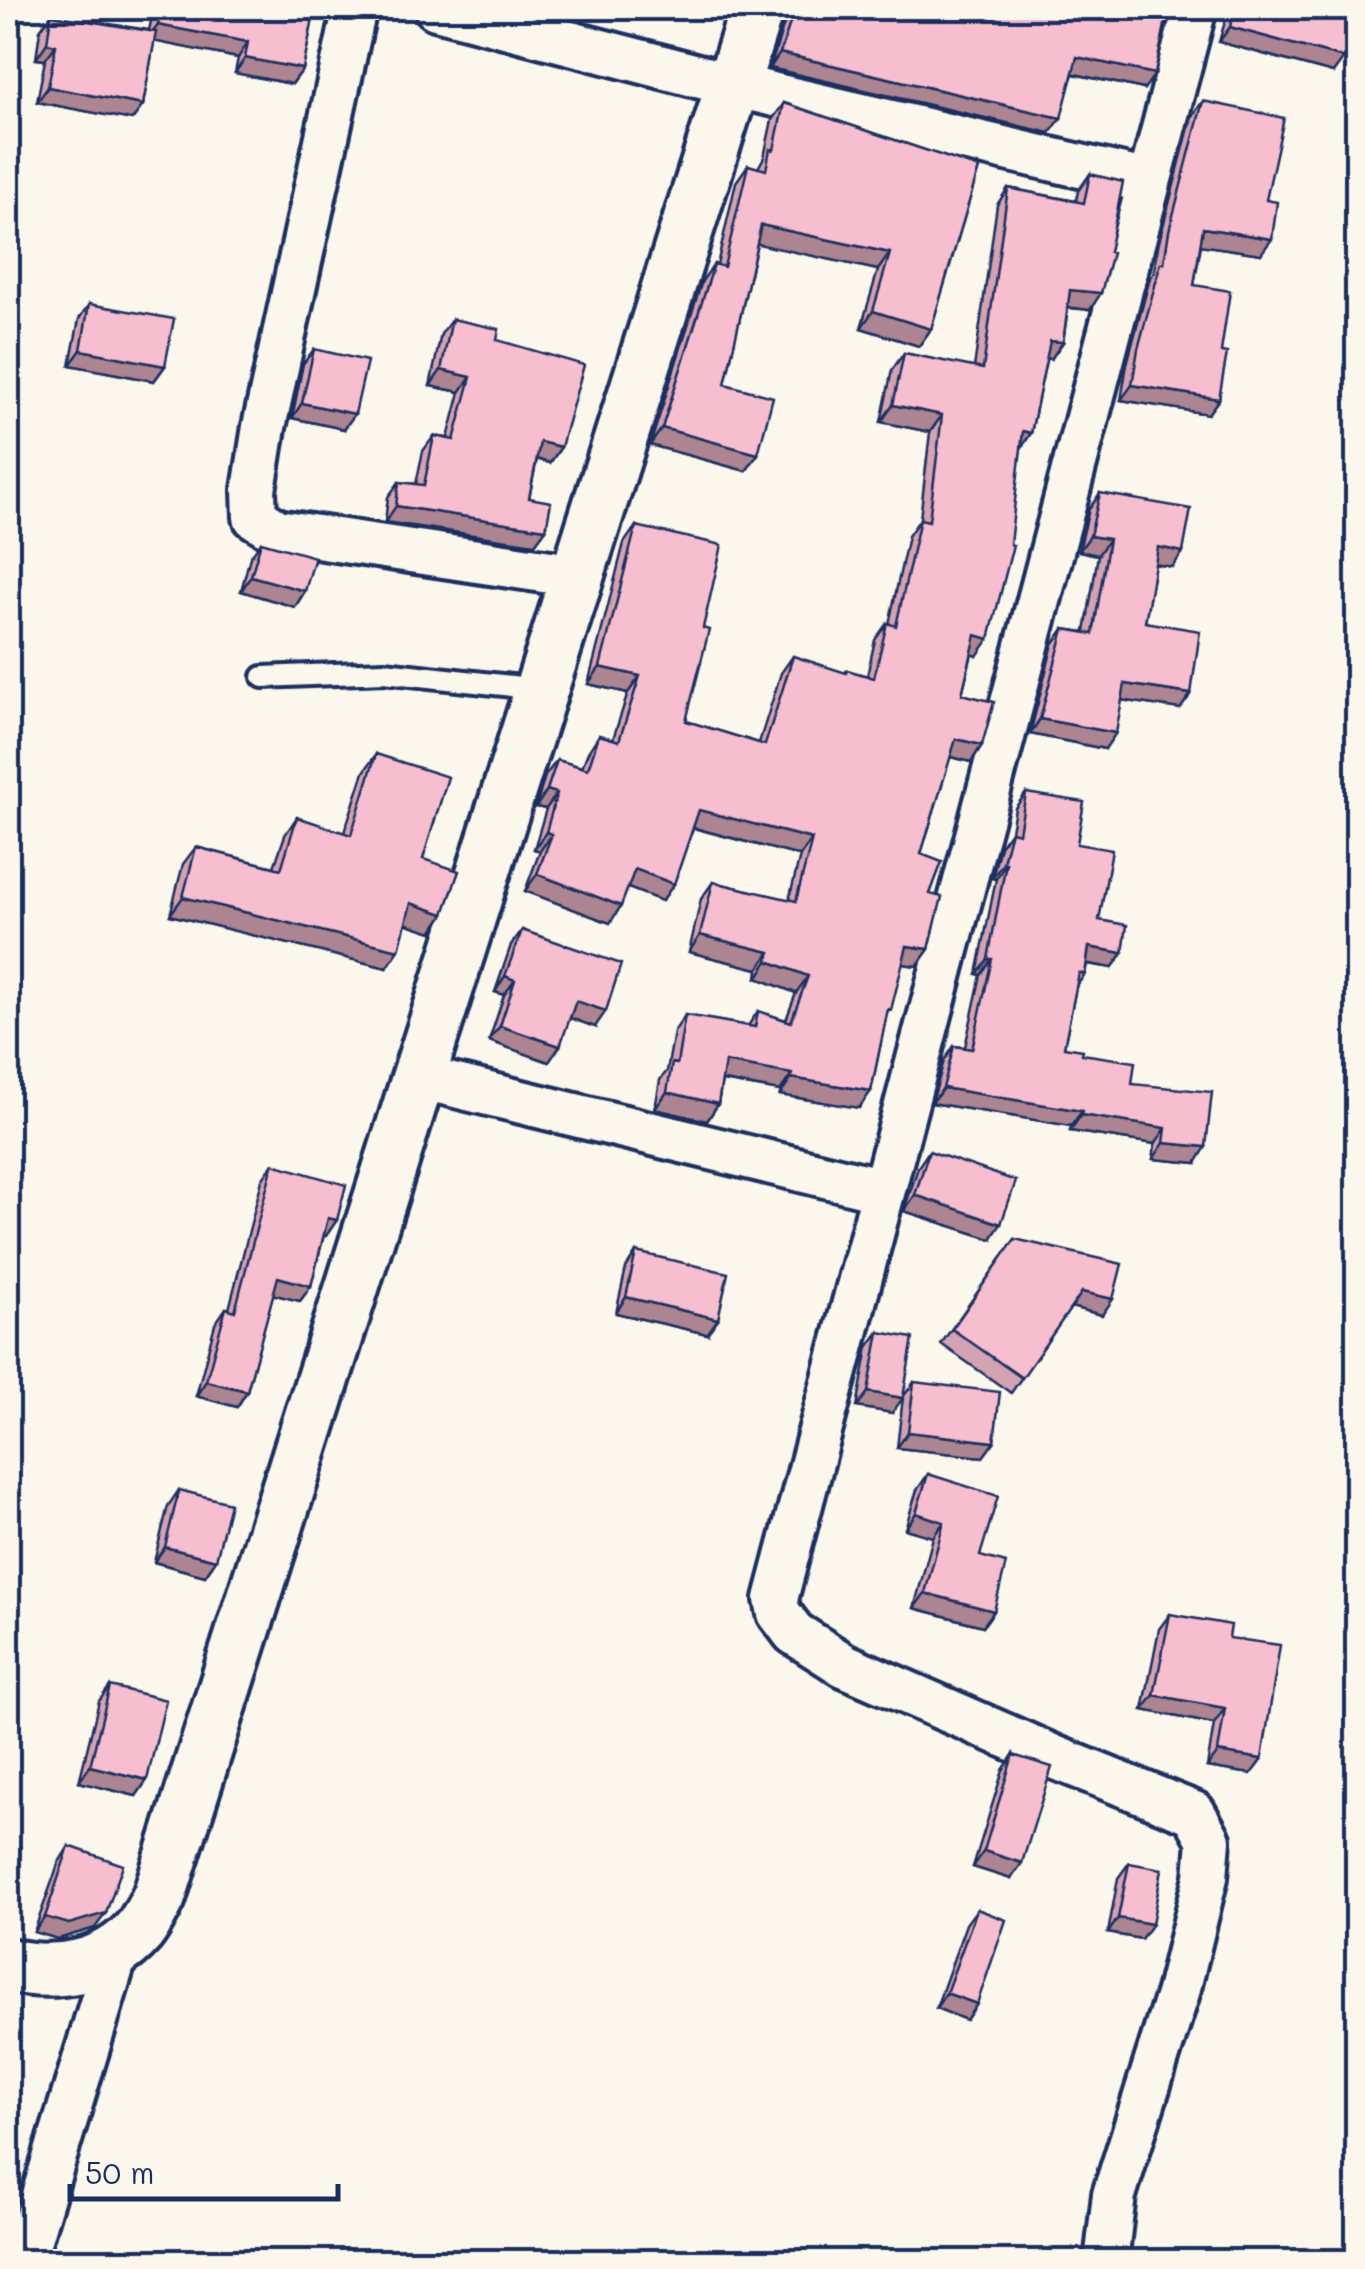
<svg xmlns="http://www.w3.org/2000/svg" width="1365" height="2269" font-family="Mali,sans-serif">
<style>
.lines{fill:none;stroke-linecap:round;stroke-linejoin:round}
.service-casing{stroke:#1b2f5e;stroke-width:28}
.minor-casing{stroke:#1b2f5e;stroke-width:50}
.tertiary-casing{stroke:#1b2f5e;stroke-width:60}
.service{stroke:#fbf7ec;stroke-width:20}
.minor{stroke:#fbf7ec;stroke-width:42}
.tertiary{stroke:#fbf7ec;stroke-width:52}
.wall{fill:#d4a3b3;stroke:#1b2f5e;stroke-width:2.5}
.shaded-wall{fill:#ad8592;stroke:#1b2f5e;stroke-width:2.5}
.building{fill:#f7bed0;stroke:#1b2f5e;stroke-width:2.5}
</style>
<rect width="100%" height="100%" fill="#fbf7ec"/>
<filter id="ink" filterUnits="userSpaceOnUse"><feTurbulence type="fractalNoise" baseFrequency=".01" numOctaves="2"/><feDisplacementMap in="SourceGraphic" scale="20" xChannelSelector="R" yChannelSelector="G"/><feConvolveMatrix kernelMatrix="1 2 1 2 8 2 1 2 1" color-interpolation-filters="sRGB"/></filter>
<g filter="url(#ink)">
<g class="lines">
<g class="service-casing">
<polyline id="service" points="263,677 384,672 539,689"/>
</g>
<g class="minor-casing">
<g id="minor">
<polyline points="355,8 264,427 254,490 255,517 277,531 577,576"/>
<polyline points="436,8 732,85 1149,182"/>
<polyline points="419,1077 883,1190"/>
<polyline points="23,2262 117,1951"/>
<polyline points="1106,2262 1114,2195 1178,1992 1206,1877 1209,1840 1194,1813 1054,1757 844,1665 794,1633 779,1613 776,1599 1195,8"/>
</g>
</g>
<g class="tertiary-casing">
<path id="tertiary" d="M8,1965c46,11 98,4 131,-34 8,-10 14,-23 20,-34l598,-1889"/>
</g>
<use href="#service" class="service"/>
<use href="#minor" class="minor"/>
<use href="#tertiary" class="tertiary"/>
</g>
<g class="wall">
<polygon points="154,8 315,8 303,69 292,84 235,73 238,58 154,41 143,105 132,120 37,102 45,60 36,59 40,30 51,15 149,30"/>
<polygon points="789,8 1174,8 1172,16 1165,27 1144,89 1073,74 1050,133 770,68"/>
<polygon points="1229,8 1357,8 1333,73 1219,42"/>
<polygon points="1203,101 1266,200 1261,254 1201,245 1194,285 1221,352 1219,399 1208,414 1121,400 1127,364 1150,278 1154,272 1158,246 1192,116"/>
<polygon points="784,103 979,168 931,329 919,346 861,328 878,270 757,243 725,384 758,454 746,471 650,445 702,281 714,264 717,265 736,182 748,165 758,168 764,157 772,120"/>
<polygon points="1090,174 1090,310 1068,308 1063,342 1051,359 1046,359 1031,433 1021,448 977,656 972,654 962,694 982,745 971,762 950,757 921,854 930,894 929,949 917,966 902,964 886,1017 871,1091 859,1108 780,1095 780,1091 722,1081 718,1104 707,1121 655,1109 660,1080 667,1071 674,1032 685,1015 748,1026 758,1011 786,1020 796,993 757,978 758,969 689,952 701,899 713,882 789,900 800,856 693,828 662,901 628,888 610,923 525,891 540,851 534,849 546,809 536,807 545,776 557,760 582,767 588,752 599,735 613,739 628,693 588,684 624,543 636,526 703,628 686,721 759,743 781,673 793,656 845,673 847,670 867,676 875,640 887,623 889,624 908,536 920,519 930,432 881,422 892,370 904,353 974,368 997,205 1008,188 1076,201 1078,191"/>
<polygon points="89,304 165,366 154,381 70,365 79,319"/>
<polygon points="452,319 497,340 561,447 550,463 537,459 529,498 546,529 535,544 385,522 388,497 399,482 416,484 423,451 434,436 448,438 460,392 430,386 441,334"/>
<polygon points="314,349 344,429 292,418 303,364"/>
<polygon points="1100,493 1183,552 1172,567 1155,564 1145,622 1191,694 1180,709 1122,700 1105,749 1030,734 1053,644 1064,629 1085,632 1098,555 1079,551 1089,509"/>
<polygon points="261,542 305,591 295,607 241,591 250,557"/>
<polygon points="376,754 423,859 444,914 432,932 406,923 387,968 170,915 183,864 196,847 274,867 285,835 297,817 344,833 364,772"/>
<polygon points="1026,793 1077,844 1099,920 1123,953 1112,968 1087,964 1085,974 1076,987 1064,1047 1082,1054 1132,1084 1196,1163 1153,1159 1155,1144 1070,1131 1071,1126 932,1103 944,1061 954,1046 965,1047 981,975 977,974 996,879 992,878 1000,846 1011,831 1015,808"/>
<polygon points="522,930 595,1027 570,1018 549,1062 489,1041 504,995 495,992 511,945"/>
<polygon points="929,1151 991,1239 904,1211 918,1167"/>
<polygon points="273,1164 326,1236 324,1235 311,1286 300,1301 273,1294 247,1391 237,1407 196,1396 215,1324 226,1308 229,1309 262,1180"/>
<polygon points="1015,1239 1102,1315 1071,1307 1011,1393 941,1344"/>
<polygon points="636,1252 707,1334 616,1313 626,1268"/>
<polygon points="879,1332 892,1413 857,1407 868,1347"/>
<polygon points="914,1382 994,1442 983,1457 897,1448 903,1397"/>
<polygon points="928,1474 980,1556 994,1611 983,1626 914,1608 933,1537 905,1529 917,1490"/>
<polygon points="179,1490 216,1560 205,1576 154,1562 168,1506"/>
<polygon points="1170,1614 1229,1638 1262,1759 1251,1774 1207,1767 1214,1724 1143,1710 1159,1629"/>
<polygon points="110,1686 147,1780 136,1796 79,1782 99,1701"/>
<polygon points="1013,1755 1011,1879 973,1867 1003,1770"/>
<polygon points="69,1846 95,1928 58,1939 34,1932 59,1862"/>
<polygon points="1129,1863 1141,1939 1108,1933 1118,1878"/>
<polygon points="977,1909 977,2004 966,2020 936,2008 966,1924"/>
</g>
<g class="shaded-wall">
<polygon points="158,25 248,42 238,58 147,40"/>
<polygon points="1230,27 1344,58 1333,73 1219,42"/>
<polygon points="47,43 56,45 45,60 36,59"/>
<polygon points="780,53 1061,118 1050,133 770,68"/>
<polygon points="1077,57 1155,74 1144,89 1066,72"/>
<polygon points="245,58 303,69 292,84 235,73"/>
<polygon points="48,87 143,105 132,120 37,102"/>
<polygon points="761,225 890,253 878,270 749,242"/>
<polygon points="1203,228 1272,239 1261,254 1192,244"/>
<polygon points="1070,290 1101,293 1090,310 1058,306"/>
<polygon points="873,311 931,329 919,346 861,328"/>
<polygon points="1050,341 1063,342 1051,359 1038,357"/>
<polygon points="81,350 165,366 154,381 70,365"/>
<polygon points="441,370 471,377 460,392 430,386"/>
<polygon points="1132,385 1219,399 1208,414 1121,400"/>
<polygon points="302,403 355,414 344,429 292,418"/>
<polygon points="893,405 942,415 930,432 881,422"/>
<polygon points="662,428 758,454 746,471 650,445"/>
<polygon points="1023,431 1031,433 1020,450"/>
<polygon points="540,442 561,447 550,463 529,457"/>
<polygon points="396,506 546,529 535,544 385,522"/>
<polygon points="1090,536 1109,539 1098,555 1079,551"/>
<polygon points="1158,547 1183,552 1172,567 1148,563"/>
<polygon points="251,576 305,591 295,607 241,591"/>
<polygon points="976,635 989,639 977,656 965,652"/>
<polygon points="600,667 640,676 628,693 588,684"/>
<polygon points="1125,684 1191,694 1180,709 1114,699"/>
<polygon points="1040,719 1116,733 1105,749 1030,734"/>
<polygon points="956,739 982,745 971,762 944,755"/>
<polygon points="547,790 557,793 546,809 536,807"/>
<polygon points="699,810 812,839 800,856 687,826"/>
<polygon points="546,832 552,834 540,851 534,849"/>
<polygon points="1003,863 1006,863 996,879 992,878"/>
<polygon points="635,869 674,884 662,901 623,886"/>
<polygon points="537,874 621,906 610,923 525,891"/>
<polygon points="183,897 399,950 387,968 170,915"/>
<polygon points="411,903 444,914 432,932 398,921"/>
<polygon points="700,935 770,952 758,969 689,952"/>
<polygon points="907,946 929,949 917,966 895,963"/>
<polygon points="1089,947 1123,953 1112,968 1079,962"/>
<polygon points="988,959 992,959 981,975 977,974"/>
<polygon points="768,961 808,976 796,993 757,978"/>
<polygon points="505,976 515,980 504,995 495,992"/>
<polygon points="576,1001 606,1011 595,1027 565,1016"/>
<polygon points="500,1026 560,1046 549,1062 489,1041"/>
<polygon points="725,1062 792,1074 780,1091 713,1079"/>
<polygon points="791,1078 871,1091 859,1108 780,1095"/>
<polygon points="943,1088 1082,1111 1071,1126 932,1103"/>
<polygon points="667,1092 718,1104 707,1121 655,1109"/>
<polygon points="1081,1115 1166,1128 1155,1144 1070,1131"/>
<polygon points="1164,1143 1206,1147 1196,1163 1153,1159"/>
<polygon points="915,1195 1001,1224 991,1239 904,1211"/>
<polygon points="328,1218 337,1220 326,1236 317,1234"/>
<polygon points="278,1277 311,1286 300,1301 267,1293"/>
<polygon points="1082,1292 1113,1299 1102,1315 1071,1307"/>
<polygon points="626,1297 718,1319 707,1334 616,1313"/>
<polygon points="206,1381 247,1391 237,1407 196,1396"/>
<polygon points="868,1392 903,1398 892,1413 857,1407"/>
<polygon points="908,1432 994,1442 983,1457 897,1448"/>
<polygon points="916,1513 944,1522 933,1537 905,1529"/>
<polygon points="165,1547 216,1560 205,1576 154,1562"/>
<polygon points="925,1593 994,1611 983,1626 914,1608"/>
<polygon points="1154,1695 1225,1708 1214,1724 1143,1710"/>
<polygon points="1218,1752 1262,1759 1251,1774 1207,1767"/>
<polygon points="90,1766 147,1780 136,1796 79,1782"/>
<polygon points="984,1851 1022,1863 1011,1879 973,1867"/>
<polygon points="106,1913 95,1928 58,1939 34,1932 45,1917"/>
<polygon points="1118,1918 1152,1924 1141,1939 1108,1933"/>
<polygon points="946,1993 977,2004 966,2020 936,2008"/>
</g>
<g class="building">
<polygon points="161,8 315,8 303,69 245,58 248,42 158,25"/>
<polygon points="795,8 1174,8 1172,16 1167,15 1155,74 1077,57 1061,118 780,53"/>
<polygon points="1235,8 1357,8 1344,58 1230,27"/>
<polygon points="51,15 156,32 143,105 48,87 56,45 47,43"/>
<polygon points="1203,101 1284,118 1266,200 1277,202 1272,239 1203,228 1194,285 1230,291 1221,352 1227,353 1219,399 1132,385 1138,349 1161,263 1164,263 1169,231"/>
<polygon points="784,103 979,168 931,329 873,311 890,253 761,225 725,384 773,397 758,454 662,428 714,264 724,267 748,165 766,170 770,149 774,150"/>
<polygon points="1090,174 1123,182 1109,252 1112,253 1101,293 1070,290 1063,342 1050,341 1031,433 1023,431 1010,544 1013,545 989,639 976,635 962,694 994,702 982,745 956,739 921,854 942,862 930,894 942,897 929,949 907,946 891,1010 888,1009 871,1091 791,1078 792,1074 725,1062 718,1104 667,1092 672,1063 677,1064 685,1015 755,1027 758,1011 791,1022 808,976 768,961 770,952 700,935 713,882 796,901 812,839 699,810 674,884 635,869 621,906 537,874 552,834 546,832 557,793 547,790 557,760 588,769 599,735 619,741 640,676 600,667 636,526 722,545 703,628 709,630 686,721 765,745 793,656 846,673 847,670 874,678 887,623 896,626 920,519 929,521 942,415 893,405 904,353 983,369 1008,188 1084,203"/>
<polygon points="89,304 174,319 165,366 81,350"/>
<polygon points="452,319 499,329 497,340 584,365 561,447 540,442 529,498 551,502 546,529 396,506 399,482 424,485 434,436 454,440 471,377 441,370"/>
<polygon points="314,349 367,361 355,414 302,403"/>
<polygon points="1100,493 1191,509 1183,552 1158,547 1145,622 1200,631 1191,694 1125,684 1116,733 1040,719 1064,629 1093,634 1109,539 1090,536"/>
<polygon points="261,542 315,557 305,591 251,576"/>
<polygon points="376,754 448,777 423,859 459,871 444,914 411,903 399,950 183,897 196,847 281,869 297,817 351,835"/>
<polygon points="1026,793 1084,802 1077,844 1112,850 1099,920 1127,925 1123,953 1089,947 1085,974 1079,973 1064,1047 1083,1050 1082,1054 1135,1062 1132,1084 1212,1092 1206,1147 1164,1143 1166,1128 1081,1115 1082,1111 943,1088 954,1046 972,1049 992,959 988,959 1006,863 1003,863 1005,854 1011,831 1019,833"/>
<polygon points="522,930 621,964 606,1011 576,1001 560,1046 500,1026 515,980 505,976"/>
<polygon points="929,1151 1016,1181 1001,1224 915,1195"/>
<polygon points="273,1164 346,1185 337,1220 328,1218 311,1286 278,1277 247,1391 206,1381 226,1308 235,1311"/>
<polygon points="1015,1239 1122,1264 1113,1299 1082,1292 1022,1378 952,1329"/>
<polygon points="636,1252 728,1273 718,1319 626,1297"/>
<polygon points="879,1332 913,1338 903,1398 868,1392"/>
<polygon points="914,1382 1000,1392 994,1442 908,1432"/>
<polygon points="928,1474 998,1496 980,1556 1006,1563 994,1611 925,1593 944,1522 916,1513"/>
<polygon points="179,1490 230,1503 216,1560 165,1547"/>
<polygon points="1170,1614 1231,1625 1229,1638 1280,1645 1262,1759 1218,1752 1225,1708 1154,1695"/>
<polygon points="110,1686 166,1700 147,1780 90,1766"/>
<polygon points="1013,1755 1052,1767 1022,1863 984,1851"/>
<polygon points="69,1846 123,1865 106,1913 69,1924 45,1917"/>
<polygon points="1129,1863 1162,1869 1152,1924 1118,1918"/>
<polygon points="977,1909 1006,1920 977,2004 946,1993"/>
</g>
</g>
<rect width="1365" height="2269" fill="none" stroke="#fbf7ec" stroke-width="40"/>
<rect x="20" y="20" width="1325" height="2229" fill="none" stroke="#1b2f5e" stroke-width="4" filter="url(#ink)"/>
<path d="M70 2184v15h268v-15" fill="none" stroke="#1b2f5e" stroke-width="5"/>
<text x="85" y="2184" font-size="30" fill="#1b2f5e" stroke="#fbf7ec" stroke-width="8" paint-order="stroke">50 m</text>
</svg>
